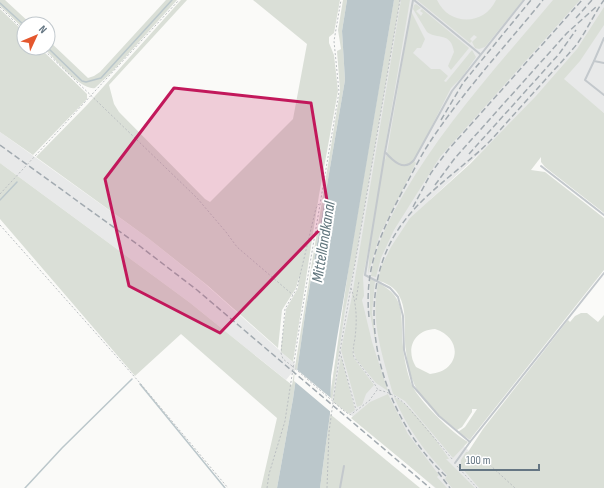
<svg xmlns="http://www.w3.org/2000/svg" width="604" height="488" font-family="'Sofia Sans Condensed',sans-serif">
<style>
.built{fill:#e8e9e9}
.green{fill:#dadfd7;fill-rule:evenodd}
.water{fill:#bbc7cb}
.pier{fill:#fafaf8}
.lines{fill:none;stroke-linecap:round;stroke-linejoin:round}
.stream{stroke:#bbc7cb;stroke-width:1.5}
.path{stroke:#bbbfc2;stroke-width:1;stroke-dasharray:2 2;stroke-linecap:butt}
.service{stroke:#c3c8cc;stroke-width:2}
.rail{stroke:#a2aab0;stroke-width:1.5;stroke-dasharray:6 3;stroke-linecap:butt}
.path-bridge{stroke:#bbbfc2;stroke-width:1;stroke-dasharray:2 2;stroke-linecap:butt}
.marked{fill:#c2185b;fill-opacity:0.2;stroke:#c2185b;stroke-width:3;stroke-linejoin:round}
.labels{text-anchor:middle;dominant-baseline:central;stroke-width:4;stroke-linejoin:round;paint-order:stroke}
.water-label{font-size:16px;font-style:italic;fill:#60757c;stroke:#fff}
</style>
<rect width="100%" height="100%" fill="#fafaf8"/>
<g class="built">
<polygon points="394,0 604,0 604,113 575,89 492,142 431,199 384,272 381,285 398,383 457,448 464,446 506,488 435,488 330,397 365,170"/>
<polygon points="0,132 148,238 204,283 297,366 295,369 286,380 189,302 0,163"/>
</g>
<g class="green">
<polygon points="0,0 5,0 31,24 24,24 24,29 0,6"/>
<path d="M166,0h11l-66,73 -16,15c-14,3 -41,-30 -51,-40h4v-8l40,38 6,-2 6,-4z"/>
<polygon points="181,0 187,0 109,85 114,104 119,112 205,199 210,202 293,119 307,44 253,0 340,0 334,33 329,37 329,43 334,55 338,91 319,195 293,362 281,352 281,348 286,309 298,288 299,277 296,288 282,310 278,348 207,285 148,238 36,157 87,105"/>
<polygon points="343,0 347,0 342,31 345,80 306,308 293,399 277,488 261,488 277,418 181,334 135,376 0,219 0,163 189,302 292,385 340,91 337,51 341,49 338,30"/>
<polygon points="394,0 400,0 355,262 345,310 332,401 330,397 350,258"/>
<polygon points="401,0 410,0 383,159 385,160 387,153 411,11 425,39 421,48 417,48 413,53 431,69 440,69 448,76 444,81 446,82 472,50 476,57 462,77 451,88 414,161 416,163 380,234 368,274 371,235 363,277 364,296 362,300 372,342 388,391 376,383 356,359 352,347 354,358 374,385 366,394 362,405 357,407 341,350 352,296"/>
<path d="M417,0h20c12,26 47,26 59,0h27l-38,47 -6,2 -4,-1 -3,-6 5,-5 -3,-2 -4,4 2,2 -2,2z"/>
<path d="M553,0h27l-140,157 -46,73 -13,28 -5,19 -5,-1c4,-30 18,-56 32,-81 41,-71 97,-132 150,-195z"/>
<path d="M416,4l5,4 -5,3 5,5 2,-3 -3,-2 2,-2 47,39 -18,22 -3,-4 6,-14c-3,-21 -17,-12 -27,-20l-14,-23 1,-4z"/>
<path d="M604,7v18l-24,36 -16,18 40,34v100l-59,-46 -4,-5v-5l-10,13 14,2 59,46v52l-132,167 -2,3 -12,-8 7,-5 12,-18h-5v3l-10,15 -5,3c-16,-13 -37,-29 -44,-49 -4,-9 -6,-21 -7,-30 -3,-18 3,-44 -10,-60 -4,-5 -11,-8 -18,-11l4,-15 9,-18 19,-29 60,-54 66,-68 41,-47zM435,329c29,9 25,43 -5,45l-14,-7c-11,-18 -2,-37 19,-38z"/>
<polygon points="0,9 24,32 24,48 40,48 87,94 87,99 33,155 0,132"/>
<polygon points="370,279 375,281 372,313 377,349 370,314"/>
<path d="M378,283c30,14 22,37 25,64 1,11 4,25 8,36 5,15 43,52 57,59l-15,16 -48,-57 -12,-7c-10,-38 -23,-71 -15,-111z"/>
<polygon points="581,313 587,313 598,322 604,315 604,488 479,488 461,467 461,460 466,452 468,452 483,429 568,320 570,322 575,316"/>
<polygon points="341,356 355,410 349,414 333,402"/>
<polygon points="388,394 408,434 439,475 437,477 447,488 436,488 351,418 370,402"/>
<path d="M394,397c18,8 44,45 55,62h-3l29,29h-23l-7,-9 2,-4c-22,-23 -40,-47 -53,-78z"/>
<polygon points="330,414 420,488 320,488"/>
</g>
<polygon class="water" points="347,0 394,0 337,338 331,376 330,414 320,488 277,488 293,399 306,308 345,80 342,31"/>
<polygon class="pier" points="295,368 332,399 332,413 294,381"/>
<g class="lines">
<g class="stream">
<polyline points="0,3 24,25"/>
<polyline points="48,48 82,81 86,82 101,78 172,0"/>
<polyline points="0,200 17,182"/>
<polyline points="140,384 225,488"/>
<polyline points="25,488 62,448 132,379"/>
</g>
<g class="path">
<polyline points="0,7 24,31"/>
<polyline points="42,48 197,198 226,232 237,247 293,295"/>
<polyline points="0,194 179,0"/>
<polyline points="0,225 140,383 228,488"/>
<path d="M351,288c6,17 6,33 4,50 -1,7 -3,12 -1,19l20,26 4,7c12,2 21,8 29,16l46,54"/>
<polyline points="356,300 359,281"/>
<polyline points="340,352 356,410"/>
<polyline points="292,366 283,359 281,353 285,309 297,288 316,208 319,204"/>
<polyline points="343,410 350,415 369,401 377,390"/>
<polyline points="478,454 515,488"/>
<polyline points="457,466 477,488"/>
<polyline points="267,488 269,474 285,421 300,323 339,92 334,41 341,0"/>
<polyline points="327,488 329,432 340,351 400,0"/>
</g>
<g class="service">
<path d="M413,0l-28,152c8,9 19,20 29,8l38,-69 72,-91"/>
<polyline points="414,0 480,54"/>
<polyline points="604,38 594,61 604,63"/>
<polyline points="594,61 585,80 604,95"/>
<polyline points="385,152 365,275 390,288 398,297 403,316 404,350 413,386 439,416 470,442 604,273"/>
<polyline points="541,166 604,215"/>
<polyline points="455,463 470,442"/>
<polyline points="340,488 344,466"/>
</g>
<g class="rail">
<polyline points="576,18 592,0"/>
<polyline points="441,120 463,83 531,0"/>
<polyline points="0,145 141,247 197,290 430,488"/>
<polyline points="469,154 559,54 576,30"/>
<polyline points="435,185 455,158 567,33 596,7"/>
<polyline points="413,207 431,173 448,150 582,0"/>
<path d="M369,317c-5,-50 12,-84 34,-127 8,-14 15,-29 23,-42 34,-53 78,-100 117,-148"/>
<polyline points="438,472 450,488"/>
<path d="M446,476c-65,-59 -100,-176 -44,-252 24,-33 60,-55 88,-83 16,-17 31,-35 47,-52 13,-15 27,-29 40,-45 10,-14 17,-30 27,-44"/>
</g>
<polyline class="path-bridge" points="292,366 343,410"/>
</g>
<path class="marked" d="M174,88l137,15 19,116 -110,114 -91,-47 -24,-107z"/>
<g class="labels">
<g class="water-label">
<text transform="translate(324 242) rotate(-81)">Mittellandkanal</text>
</g>
</g>
<g transform="translate(36 36) rotate(46)"><circle r="19" fill="#ffffff" stroke="#c1c8cd"/>
<path d="M0-3L7 15L0 10L-7 15Z" fill="#e4572e"/>
<text y="-6" font-size="11" font-weight="bold" text-anchor="middle" fill="#657683">N</text>
</g>
<path d="M460 464v6h79v-6" fill="none" stroke="#657683" stroke-width="2"/>
<text x="466" y="464" font-size="12" fill="#657683" stroke="#ffffff" stroke-width="3" paint-order="stroke">100 m</text>
</svg>
